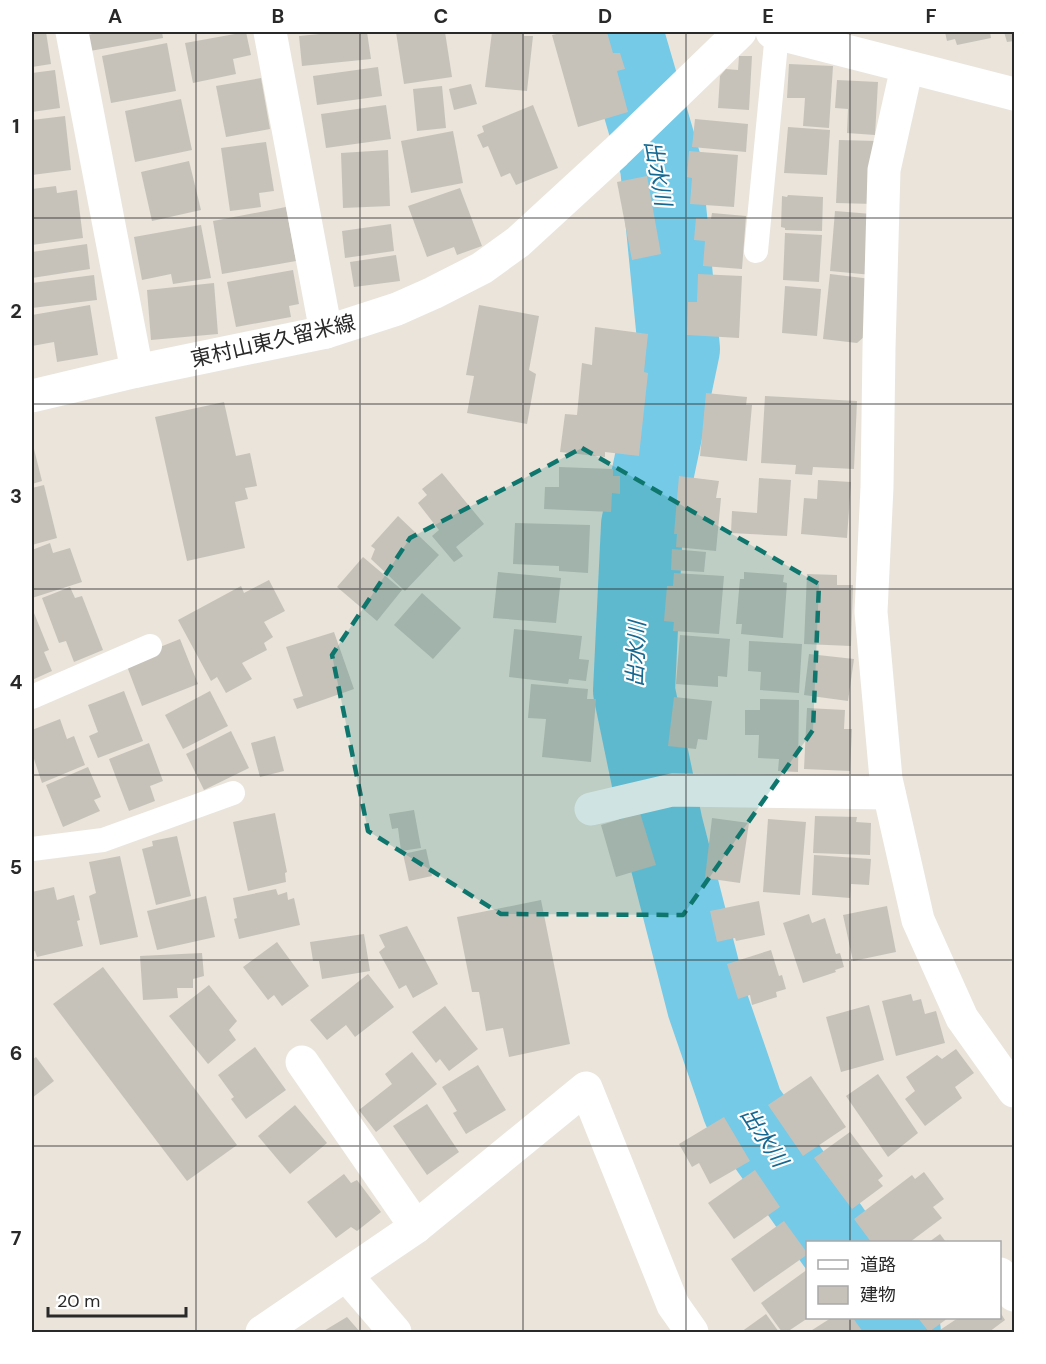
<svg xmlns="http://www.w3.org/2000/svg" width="1046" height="1364" font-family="'DM Sans','Noto Sans JP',sans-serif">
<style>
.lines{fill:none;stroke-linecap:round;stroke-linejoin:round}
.river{stroke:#74cae7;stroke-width:82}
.building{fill:#c6c2ba}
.service{stroke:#fff;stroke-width:24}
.minor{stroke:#fff;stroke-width:33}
.secondary{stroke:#fff;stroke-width:33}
.marked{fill:#0f766e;fill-opacity:0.2;stroke:#0f766e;stroke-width:4.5;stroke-dasharray:12 8;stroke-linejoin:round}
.grid{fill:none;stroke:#292929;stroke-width:1.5;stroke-opacity:0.55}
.labels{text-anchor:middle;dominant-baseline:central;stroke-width:4.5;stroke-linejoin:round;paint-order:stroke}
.street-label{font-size:21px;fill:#292929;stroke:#fff}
.water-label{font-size:22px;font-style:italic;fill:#156891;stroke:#fff}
.neatline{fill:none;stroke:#292929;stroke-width:2}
.grid-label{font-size:20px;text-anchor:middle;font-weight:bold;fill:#292929}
</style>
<rect width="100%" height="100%" fill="#eae4db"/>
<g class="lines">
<g class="river">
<polyline points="622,32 661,166 679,349 642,525 634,691 662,826 708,1006 743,1108 837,1242"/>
<polyline points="889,1318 900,1332"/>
</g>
</g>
<g class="building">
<polygon points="32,32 46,32 51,64 32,67"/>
<polygon points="103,32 162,32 163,38 90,51 87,35"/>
<polygon points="246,32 251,55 233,59 236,74 193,83 185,43"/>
<polygon points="341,32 367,32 371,59 302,66 299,36"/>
<polygon points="396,32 445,32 452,77 404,84"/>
<polygon points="492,32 524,32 524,36 533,36 527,91 485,87"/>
<polygon points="565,32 607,32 613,53 620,53 625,69 617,71 628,112 578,127 552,35"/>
<polygon points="945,32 990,32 991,38 957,45 955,39 947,41"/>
<polygon points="1004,32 1014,32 1014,41 1007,42"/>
<polygon points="167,43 176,91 111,103 102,56"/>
<polygon points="739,56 752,56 749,110 718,108 720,76 726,69 738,70"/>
<polygon points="789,64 833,66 829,128 803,126 805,98 787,98"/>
<polygon points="378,67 382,96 317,105 313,76"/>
<polygon points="55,70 60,108 32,112 32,73"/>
<polygon points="261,78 270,129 226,137 216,86"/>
<polygon points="837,80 878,82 875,135 847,133 848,109 835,108"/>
<polygon points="471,84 477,104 454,110 449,89"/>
<polygon points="442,86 446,128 417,131 413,89"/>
<polygon points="181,99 192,150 135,162 125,111"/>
<polygon points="386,105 391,139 326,148 321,114"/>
<polygon points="533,105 558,168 516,185 510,173 501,177 488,146 483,148 477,135 484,132 482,126"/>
<polygon points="65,116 71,170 32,175 32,120"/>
<polygon points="695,119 748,124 746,152 692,147"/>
<polygon points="788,127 830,130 827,175 784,173"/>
<polygon points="453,131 463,183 411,193 401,141"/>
<polygon points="839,140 877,141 874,204 836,203"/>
<polygon points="266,142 274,191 259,193 261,207 230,211 221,148"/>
<polygon points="388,150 390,206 343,208 341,153"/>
<polygon points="689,151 738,155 734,207 690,204 692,178 687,177"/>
<polygon points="189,161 201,210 152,221 141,172"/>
<polygon points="647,176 661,254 632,260 617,182"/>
<polygon points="56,186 57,193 77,190 83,238 32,245 32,189"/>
<polygon points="460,188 482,246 457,255 454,247 427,257 408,206"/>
<polygon points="788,195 823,197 822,231 785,230 785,228 781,227 782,196 787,197"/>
<polygon points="286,207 296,261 222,274 213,221"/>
<polygon points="835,211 872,214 872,275 830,271"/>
<polygon points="712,213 746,216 742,269 703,266 705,241 694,240 696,218 711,219"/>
<polygon points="391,224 394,251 345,258 342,231"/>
<polygon points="201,225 211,278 173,284 171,274 142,280 134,237"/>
<polygon points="785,233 822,235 819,282 783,280"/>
<polygon points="87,244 90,269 32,278 32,252"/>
<polygon points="396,255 400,281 354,287 350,262"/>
<polygon points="293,270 299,304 289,306 291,317 236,327 227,282"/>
<polygon points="698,274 742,276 739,338 687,335 688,302 697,302"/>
<polygon points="830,274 871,279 865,336 857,343 823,339"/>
<polygon points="94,275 97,300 32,308 32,283"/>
<polygon points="214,283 218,334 151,340 147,290"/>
<polygon points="785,286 821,289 817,336 782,333"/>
<polygon points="90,305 98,355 57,362 54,342 32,346 32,315"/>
<polygon points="479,305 539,316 529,370 536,374 527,424 467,413 474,376 466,375"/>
<polygon points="595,327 648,334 644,372 648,373 639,456 605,452 605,457 560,452 565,414 577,415 582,363 592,365"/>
<polygon points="706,393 747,397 746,405 752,405 747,461 700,456"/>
<polygon points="765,396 857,401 854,469 813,467 812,475 795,474 796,465 761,463"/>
<polygon points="224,402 236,456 250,453 257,486 245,488 248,499 235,502 245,548 187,561 155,417"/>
<polygon points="32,441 42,481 32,484"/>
<polygon points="559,467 613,469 613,476 620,476 620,494 612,493 611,512 544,509 545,487 559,487"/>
<polygon points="442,473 484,524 456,547 463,556 454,562 432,536 439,530 418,503 427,495 422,489"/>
<polygon points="679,476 719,481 716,498 721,498 716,551 676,547 677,534 674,534"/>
<polygon points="759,478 791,480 787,536 731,533 732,511 757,513"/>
<polygon points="818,480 851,482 847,538 801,534 804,498 817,499"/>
<polygon points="44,485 57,538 32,545 32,488"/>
<polygon points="398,516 439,555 405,591 371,559 375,549 371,546"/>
<polygon points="515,523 590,525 588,573 559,571 559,566 513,564"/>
<polygon points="50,543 53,553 70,548 82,582 32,598 32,550"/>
<polygon points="672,549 706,552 704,572 671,570"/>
<polygon points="363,557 402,590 377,621 337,587"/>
<polygon points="498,572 561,578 556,623 493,618"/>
<polygon points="744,572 784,575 783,582 787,583 783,638 741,634 742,624 736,624 740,579 744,579"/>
<polygon points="674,573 724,576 719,634 673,631 674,622 664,621 667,586 673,586"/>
<polygon points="807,574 837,575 837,585 853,585 851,646 804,644"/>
<polygon points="269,580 285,611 264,622 273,637 264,643 267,650 242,663 252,679 226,693 217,677 211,681 178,620 241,586 244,593"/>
<polygon points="70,587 75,598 82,596 103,650 74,662 66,641 59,643 42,598"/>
<polygon points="422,593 461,628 433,659 394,625"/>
<polygon points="32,608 49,650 44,652 52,671 32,680"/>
<polygon points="514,629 582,636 579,659 589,660 586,681 569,679 568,684 509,677"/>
<polygon points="334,632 354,689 297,709 293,699 303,696 286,647"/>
<polygon points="680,635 730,639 727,677 718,676 718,687 676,684"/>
<polygon points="180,639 198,684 142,706 125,661"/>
<polygon points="749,641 802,644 799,693 760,690 761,672 748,671"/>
<polygon points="809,654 854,659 848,701 804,695"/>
<polygon points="531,684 588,689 587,699 596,699 591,762 542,757 546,719 528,718"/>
<polygon points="124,691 143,741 98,758 89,736 98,732 88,705"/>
<polygon points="210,691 228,726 183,749 165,715"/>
<polygon points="674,697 712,701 707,740 698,739 696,749 668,746"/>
<polygon points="760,699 799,700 798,772 778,771 779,759 758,758 759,735 745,735 745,710 760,710"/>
<polygon points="807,708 845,710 844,729 852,729 850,771 804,769"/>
<polygon points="60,719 67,739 74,736 85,765 42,783 32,753 32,730"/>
<polygon points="231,731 249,768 204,790 186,754"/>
<polygon points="275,736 284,771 260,777 251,743"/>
<polygon points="149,743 163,781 150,786 155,801 129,811 109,759"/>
<polygon points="88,767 101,797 94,800 100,811 63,827 46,785"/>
<polygon points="414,810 421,848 401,851 398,828 392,829 389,814"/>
<polygon points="275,813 287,872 285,873 286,882 248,891 233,822"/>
<polygon points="640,813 656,865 616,877 601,825"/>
<polygon points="815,816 857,817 856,822 871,823 870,855 813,853"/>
<polygon points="712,818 749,823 740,883 705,878"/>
<polygon points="768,819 806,822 800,895 763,892"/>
<polygon points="177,836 191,896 156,905 142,849 153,846 152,841"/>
<polygon points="426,849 432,876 409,881 403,854"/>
<polygon points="814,855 871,859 869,885 851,884 850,898 812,895"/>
<polygon points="120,856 138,937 100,945 89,896 96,893 89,862"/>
<polygon points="54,887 57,900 74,895 80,920 77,921 83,946 37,957 35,951 32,952 32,892"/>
<polygon points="276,889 278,895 287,892 288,900 294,898 300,925 239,939 234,919 237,918 233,898"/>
<polygon points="206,896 215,937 157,950 147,911"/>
<polygon points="541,900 570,1044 509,1057 503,1028 486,1031 479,992 472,992 457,917"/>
<polygon points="759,901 765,935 736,941 735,938 717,942 710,911"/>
<polygon points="887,906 896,952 853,961 843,915"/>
<polygon points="809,914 812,923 825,918 836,954 840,953 844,967 835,970 836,972 803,983 783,923"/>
<polygon points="407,926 438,984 413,998 406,985 399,989 379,952 385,947 379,935"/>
<polygon points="364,934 370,971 322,979 319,961 313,961 310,942"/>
<polygon points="277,942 309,986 282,1006 274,995 268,1000 243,967"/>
<polygon points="771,950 779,976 782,975 786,989 776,992 777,997 752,1005 750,995 738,999 727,964"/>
<polygon points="202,953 204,976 193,979 193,988 177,988 178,998 143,1000 140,956"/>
<polygon points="103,967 237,1145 187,1181 53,1004"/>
<polygon points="368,974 394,1007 355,1037 346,1025 327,1040 310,1020"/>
<polygon points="209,985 237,1021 229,1030 236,1040 208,1064 169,1016"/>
<polygon points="911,994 913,1001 921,999 925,1014 936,1011 945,1043 896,1056 882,1001"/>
<polygon points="869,1005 884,1060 841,1072 826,1017"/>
<polygon points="445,1006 478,1049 449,1071 440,1059 436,1063 412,1032"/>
<polygon points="255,1047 286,1090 246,1119 231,1099 234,1097 218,1075"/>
<polygon points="956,1049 974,1073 955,1087 962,1098 925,1126 905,1099 915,1091 906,1077 937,1055 942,1059"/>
<polygon points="412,1052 437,1084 376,1132 359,1110 392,1084 385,1074"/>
<polygon points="36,1057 54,1081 32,1098 32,1060"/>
<polygon points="478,1065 506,1110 466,1134 453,1113 457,1111 442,1087"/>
<polygon points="878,1074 918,1133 888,1157 846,1096"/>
<polygon points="811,1076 846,1127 803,1156 768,1105"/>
<polygon points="427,1104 459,1152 427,1175 393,1126"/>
<polygon points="295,1105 327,1143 290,1174 258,1136"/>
<polygon points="724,1117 750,1161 710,1184 699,1163 692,1167 679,1144"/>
<polygon points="850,1132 883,1176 878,1180 883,1186 852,1209 814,1158"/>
<polygon points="755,1170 780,1207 734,1239 708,1203"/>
<polygon points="924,1172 944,1199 933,1207 942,1218 910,1242 871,1242 854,1219 912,1175 915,1179"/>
<polygon points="344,1174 351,1183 357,1180 381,1212 357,1231 351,1227 336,1238 307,1202"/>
<polygon points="784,1221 808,1254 754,1292 731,1259"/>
<polygon points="940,1234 946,1242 929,1242"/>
<polygon points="808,1269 808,1318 787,1332 782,1332 761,1303"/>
<polygon points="1000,1312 1005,1320 989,1332 937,1332 958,1318 1000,1318"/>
<polygon points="766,1314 779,1332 741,1332"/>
<polygon points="347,1317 360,1332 322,1332"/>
<polygon points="831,1318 853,1318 863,1332 809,1332"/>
<polygon points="918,1318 948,1318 929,1332"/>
</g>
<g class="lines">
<g class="service">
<polyline points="756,251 777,33"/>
<polyline points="32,697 150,646"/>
<polyline points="32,849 103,840 233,793"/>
</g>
<g class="minor">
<polyline points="72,32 137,371"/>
<polyline points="270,32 326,332"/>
<polyline points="772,32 1014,94"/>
<polyline points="907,67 884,170 879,348 877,487 871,612 886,779 918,920 962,1018 1014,1091"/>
<polyline points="591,809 672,790 889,793"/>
<polyline points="302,1062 416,1227"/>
<polyline points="1000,1274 1014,1295"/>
<polyline points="346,1275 395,1332"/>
<polyline points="262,1332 416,1227 586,1088 673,1305 692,1332"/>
</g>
<polyline class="secondary" points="32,396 137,371 326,332 397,309 433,293 482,268 518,242 616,152 740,32"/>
</g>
<path class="marked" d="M582,448l237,136 -6,146 -130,185 -182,-1 -133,-83 -36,-176 78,-117z"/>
<path class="grid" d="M196,32v1300M360,32v1300M523,32v1300M686,32v1300M850,32v1210M32,218h982M32,404h982M32,589h982M32,775h982M32,960h982M32,1146h982M850,1318v14"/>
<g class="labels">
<g class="street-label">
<text transform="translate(273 341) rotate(-13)">東村山東久留米線</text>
</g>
<g class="water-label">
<text transform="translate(658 173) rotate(80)">出水川</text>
<text transform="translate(636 654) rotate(-88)">出水川</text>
<text transform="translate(764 1137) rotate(57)">出水川</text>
</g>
</g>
<rect width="1046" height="1364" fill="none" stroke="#ffffff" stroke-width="66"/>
<rect x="806" y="1241" width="195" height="78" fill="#ffffff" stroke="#a9a9a9" stroke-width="1.5"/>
<rect x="818" y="1260" width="30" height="9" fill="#ffffff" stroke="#a9a9a9" stroke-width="1.5"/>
<text x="860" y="1271" font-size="18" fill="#292929">道路</text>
<rect x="818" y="1286" width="30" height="18" fill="#c6c2ba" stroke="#a9a9a9" stroke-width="1.5"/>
<text x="860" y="1301" font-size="18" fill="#292929">建物</text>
<path d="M48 1307v9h138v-9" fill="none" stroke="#292929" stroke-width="3"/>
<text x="57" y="1307" font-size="18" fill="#292929" stroke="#ffffff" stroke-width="4.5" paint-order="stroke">20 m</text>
<rect x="33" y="33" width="980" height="1298" class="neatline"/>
<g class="grid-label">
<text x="115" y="23">A</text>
<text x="278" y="23">B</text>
<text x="441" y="23">C</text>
<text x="605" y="23">D</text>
<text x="768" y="23">E</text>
<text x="931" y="23">F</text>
<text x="16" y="133">1</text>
<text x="16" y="318">2</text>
<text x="16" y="503">3</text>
<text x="16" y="689">4</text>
<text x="16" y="874">5</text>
<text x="16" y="1060">6</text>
<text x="16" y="1245">7</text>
</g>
</svg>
